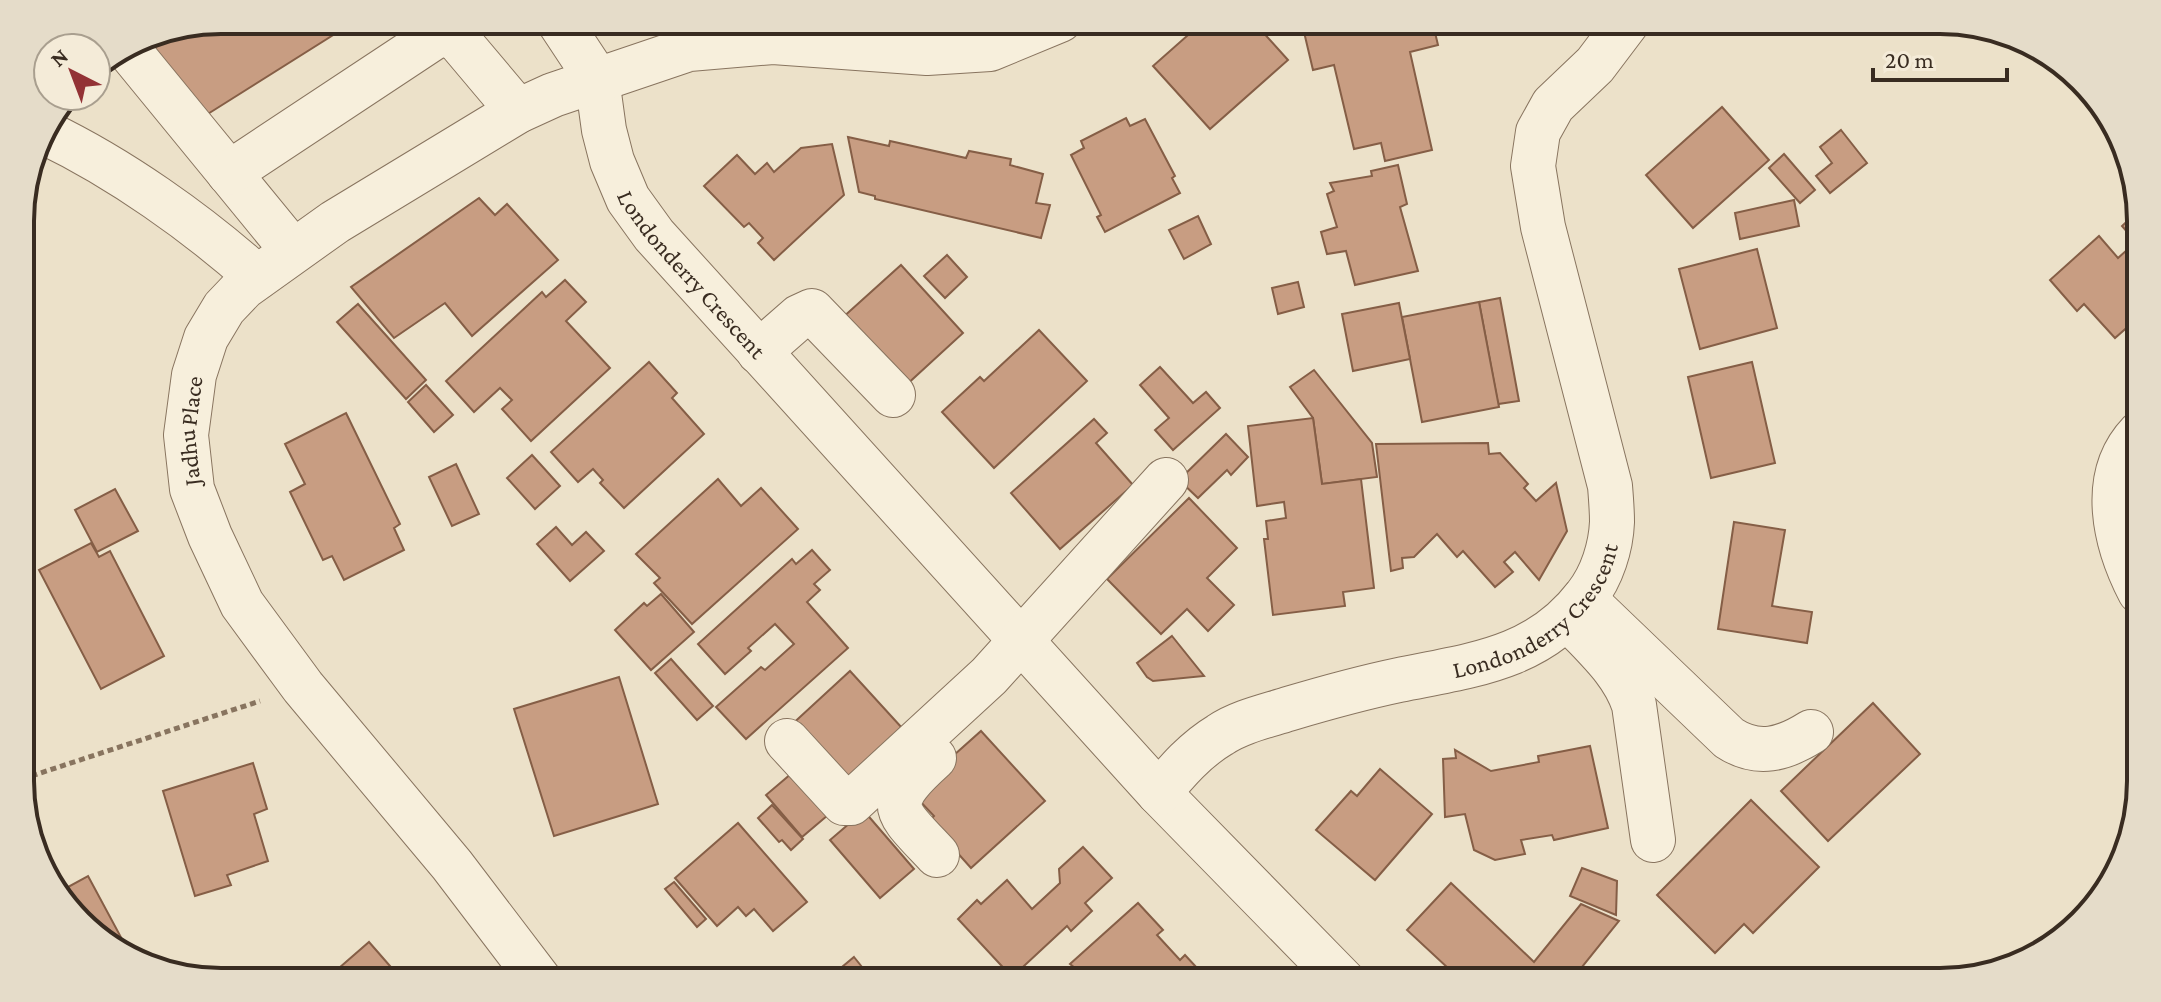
<svg xmlns="http://www.w3.org/2000/svg" width="2161" height="1002" font-family="'Crimson Pro',serif">
<style>
.building{fill:#c89d82;stroke:#855e46;stroke-width:2}
.lines{fill:none;stroke-linecap:round;stroke-linejoin:round}
.minor-casing{stroke:#88745f;stroke-width:46}
.path{stroke:#88745f;stroke-width:5;stroke-dasharray:6 4;stroke-linecap:butt}
.minor{stroke:#f7efdc;stroke-width:44}
.labels{text-anchor:middle;dominant-baseline:central;stroke-width:6;stroke-linejoin:round;paint-order:stroke}
.street-label{font-size:24px;fill:#392c21;stroke:#f4ebd8}
.rim{fill:none;stroke:#392c21;stroke-width:4}
</style>
<rect width="100%" height="100%" fill="#ece1c9"/>
<g class="building">
<polygon points="221,20 357,20 203,117 144,35"/>
<polygon points="1205,20 1252,20 1288,60 1210,129 1153,66"/>
<polygon points="1324,20 1432,20 1438,45 1410,52 1432,150 1385,161 1381,143 1354,149 1334,65 1313,70 1304,32 1323,28"/>
<polygon points="1722,107 1769,160 1693,228 1646,175"/>
<polygon points="1126,118 1130,126 1145,119 1175,176 1172,178 1180,193 1105,232 1097,217 1101,215 1071,155 1084,148 1081,141"/>
<polygon points="1841,130 1867,163 1830,193 1816,176 1832,163 1820,147"/>
<polygon points="848,137 889,146 890,141 966,158 969,151 1011,159 1010,165 1043,174 1036,203 1050,205 1041,238 875,199 875,196 859,192"/>
<polygon points="832,144 844,195 774,260 758,243 763,238 749,223 744,227 704,186 737,155 755,174 767,163 774,172 801,148"/>
<polygon points="1784,154 1815,190 1800,203 1769,168"/>
<polygon points="1398,165 1407,204 1400,207 1418,271 1355,285 1346,251 1327,254 1321,232 1337,227 1327,194 1334,191 1330,183 1372,176 1371,171"/>
<polygon points="479,198 495,215 507,204 558,260 472,336 445,303 394,338 351,287"/>
<polygon points="1794,200 1799,226 1740,239 1735,213"/>
<polygon points="2139,210 2140,316 2115,338 2084,304 2077,311 2050,280 2099,236 2118,258 2136,242 2122,226"/>
<polygon points="1198,216 1211,244 1184,259 1169,230"/>
<polygon points="1757,249 1777,328 1700,349 1679,269"/>
<polygon points="947,255 967,277 945,298 924,276"/>
<polygon points="901,265 963,333 904,387 841,319"/>
<polygon points="565,280 586,302 566,321 610,368 531,441 502,409 512,400 500,388 474,412 446,381 542,292 546,297"/>
<polygon points="1298,282 1304,307 1278,314 1272,288"/>
<polygon points="1500,298 1519,401 1498,404 1479,302"/>
<polygon points="1479,302 1499,407 1422,422 1402,317"/>
<polygon points="1399,303 1410,359 1353,371 1342,314"/>
<polygon points="358,304 426,380 406,399 337,322"/>
<polygon points="1039,330 1087,381 994,468 942,412 980,377 984,381"/>
<polygon points="649,362 677,393 672,398 704,434 624,508 600,483 603,480 593,469 578,482 551,452"/>
<polygon points="1752,362 1775,463 1711,478 1688,377"/>
<polygon points="1160,367 1193,403 1206,392 1220,408 1173,450 1155,430 1169,418 1140,385"/>
<polygon points="1314,370 1372,443 1377,477 1322,484 1313,418 1290,387"/>
<polygon points="426,385 453,415 434,432 408,402"/>
<polygon points="346,413 400,524 394,528 404,550 344,580 332,556 323,560 290,492 305,484 285,444"/>
<polygon points="1313,418 1322,484 1361,479 1374,588 1343,592 1345,606 1273,615 1264,539 1268,539 1266,521 1286,518 1284,502 1257,506 1248,426"/>
<polygon points="1094,419 1107,433 1096,443 1133,485 1060,549 1011,493"/>
<polygon points="1226,434 1248,457 1231,475 1227,470 1198,498 1179,480"/>
<polygon points="1488,443 1489,454 1500,453 1528,484 1524,488 1536,501 1556,483 1567,531 1539,580 1515,552 1504,562 1513,572 1495,587 1463,551 1457,557 1437,534 1414,557 1402,558 1403,568 1391,571 1376,444"/>
<polygon points="532,455 560,486 535,509 507,478"/>
<polygon points="456,464 479,514 452,526 429,477"/>
<polygon points="718,479 741,506 761,488 798,529 692,624 654,583 660,578 636,554"/>
<polygon points="115,489 138,531 97,552 75,510"/>
<polygon points="1189,498 1237,548 1207,578 1234,605 1208,631 1187,609 1161,634 1107,579"/>
<polygon points="1734,522 1785,530 1772,606 1812,612 1807,643 1718,629"/>
<polygon points="556,527 572,545 586,532 604,551 570,581 537,544"/>
<polygon points="91,543 99,557 110,551 164,656 101,689 39,570"/>
<polygon points="812,550 830,570 814,584 820,590 807,602 848,648 746,739 716,707 761,667 765,670 794,644 775,624 748,648 751,651 725,674 698,644 792,559 796,564"/>
<polygon points="661,594 694,632 651,670 615,630 644,603 647,606"/>
<polygon points="1172,636 1204,676 1153,681 1147,677 1137,663"/>
<polygon points="671,659 713,706 697,720 655,673"/>
<polygon points="850,671 913,740 851,797 788,728"/>
<polygon points="619,677 658,804 554,836 514,709"/>
<polygon points="1873,703 1920,754 1828,841 1781,791"/>
<polygon points="981,731 1045,801 971,868 929,821 934,816 916,797 926,780"/>
<polygon points="1590,746 1608,828 1554,840 1552,835 1521,840 1525,854 1495,860 1474,850 1465,814 1445,817 1443,759 1456,758 1455,750 1491,771 1539,762 1538,756"/>
<polygon points="253,763 267,809 254,814 268,861 227,875 231,885 195,896 163,791"/>
<polygon points="798,768 834,810 802,837 766,795"/>
<polygon points="1380,769 1432,814 1375,880 1316,830 1351,791 1357,796"/>
<polygon points="1751,800 1819,867 1753,933 1744,924 1715,953 1657,895"/>
<polygon points="772,805 803,839 791,850 782,840 779,842 758,818"/>
<polygon points="864,811 914,869 880,898 830,840"/>
<polygon points="738,823 807,902 773,931 754,909 746,916 738,907 717,926 675,878"/>
<polygon points="1083,847 1112,878 1085,903 1092,911 1071,931 1067,926 1012,977 958,919 977,900 981,904 1007,880 1032,909 1060,883 1059,869"/>
<polygon points="1582,868 1617,881 1616,915 1570,896"/>
<polygon points="88,876 123,941 116,945 62,904 57,893"/>
<polygon points="674,882 706,919 697,927 665,889"/>
<polygon points="1451,883 1534,962 1581,904 1619,921 1570,982 1463,982 1407,930"/>
<polygon points="1138,903 1163,930 1157,935 1180,960 1185,955 1210,982 1060,982 1075,968 1070,964"/>
<polygon points="369,942 404,982 325,982 324,981"/>
<polygon points="854,957 874,982 824,982"/>
<polygon points="1632,969 1652,982 1625,982"/>
</g>
<g class="lines">
<g class="minor-casing">
<g id="minor">
<path id="s1" d="M558,20l39,59 7,51 8,31 16,38 26,36 505,558 185,189"/>
<polyline points="126,47 293,251"/>
<path d="M40,134l6,-1c73,35 151,90 211,144"/>
<polyline points="229,173 436,36 447,34 459,41 518,111"/>
<polyline points="759,352 799,317 812,311 893,395"/>
<path d="M2140,433c-42,44 -25,111 0,159"/>
<path d="M1584,599l145,139c29,19 55,11 82,-6"/>
<path d="M1580,631c22,23 44,44 54,74l19,135"/>
<polyline points="787,741 844,803 851,803 989,676 1166,480"/>
<path d="M934,758c-52,47 -40,51 3,97"/>
<path id="s2" d="M1159,793c18,-22 36,-43 61,-58 19,-13 46,-19 68,-26 37,-11 73,-21 111,-29 74,-15 139,-21 187,-84 16,-20 25,-49 26,-74 0,-12 -1,-24 -2,-36l-67,-259 -10,-61 5,-34 15,-27 42,-40 34,-45"/>
<path id="s3" d="M541,982l-89,-117 -149,-178 -61,-83 -32,-68 -18,-47 -6,-54 8,-60 12,-37 18,-30 20,-21 91,-65 183,-111 35,-16 136,-46 84,-7 154,11 63,-4 70,-29"/>
</g>
</g>
<polyline class="path" points="22,779 260,701"/>
<use href="#minor" class="minor"/>
</g>
<g class="labels">
<g class="street-label">
<text stroke="none"><textPath href="#s1" startOffset="294">Londonderry Crescent</textPath></text>
<text stroke="none"><textPath href="#s3" startOffset="666">Jadhu Place</textPath></text>
<text stroke="none"><textPath href="#s2" startOffset="434">Londonderry Crescent</textPath></text>
</g>
</g>
<path d="M0 0H2161V1002H0ZM221 34H1940A187 187 0 0 1 2127 221V781A187 187 0 0 1 1940 968H221A187 187 0 0 1 34 781V221A187 187 0 0 1 221 34Z" fill="#e5dcc9" fill-rule="evenodd"/>
<path class="rim" d="M221 34H1940A187 187 0 0 1 2127 221V781A187 187 0 0 1 1940 968H221A187 187 0 0 1 34 781V221A187 187 0 0 1 221 34Z"/>
<g transform="translate(72 72) rotate(318)"><circle r="38" fill="#f4ebd8" stroke="#a99f8f" stroke-width="2"/>
<path d="M0-6L14 30L0 20L-14 30Z" fill="#933235"/>
<text y="-12" font-size="22" font-weight="bold" text-anchor="middle" fill="#392c21">N</text>
</g>
<path d="M1873 68v12h134v-12" fill="none" stroke="#392c21" stroke-width="4"/>
<text x="1885" y="68" font-size="24" fill="#392c21" stroke="#f4ebd8" stroke-width="6" paint-order="stroke">20 m</text>
</svg>
